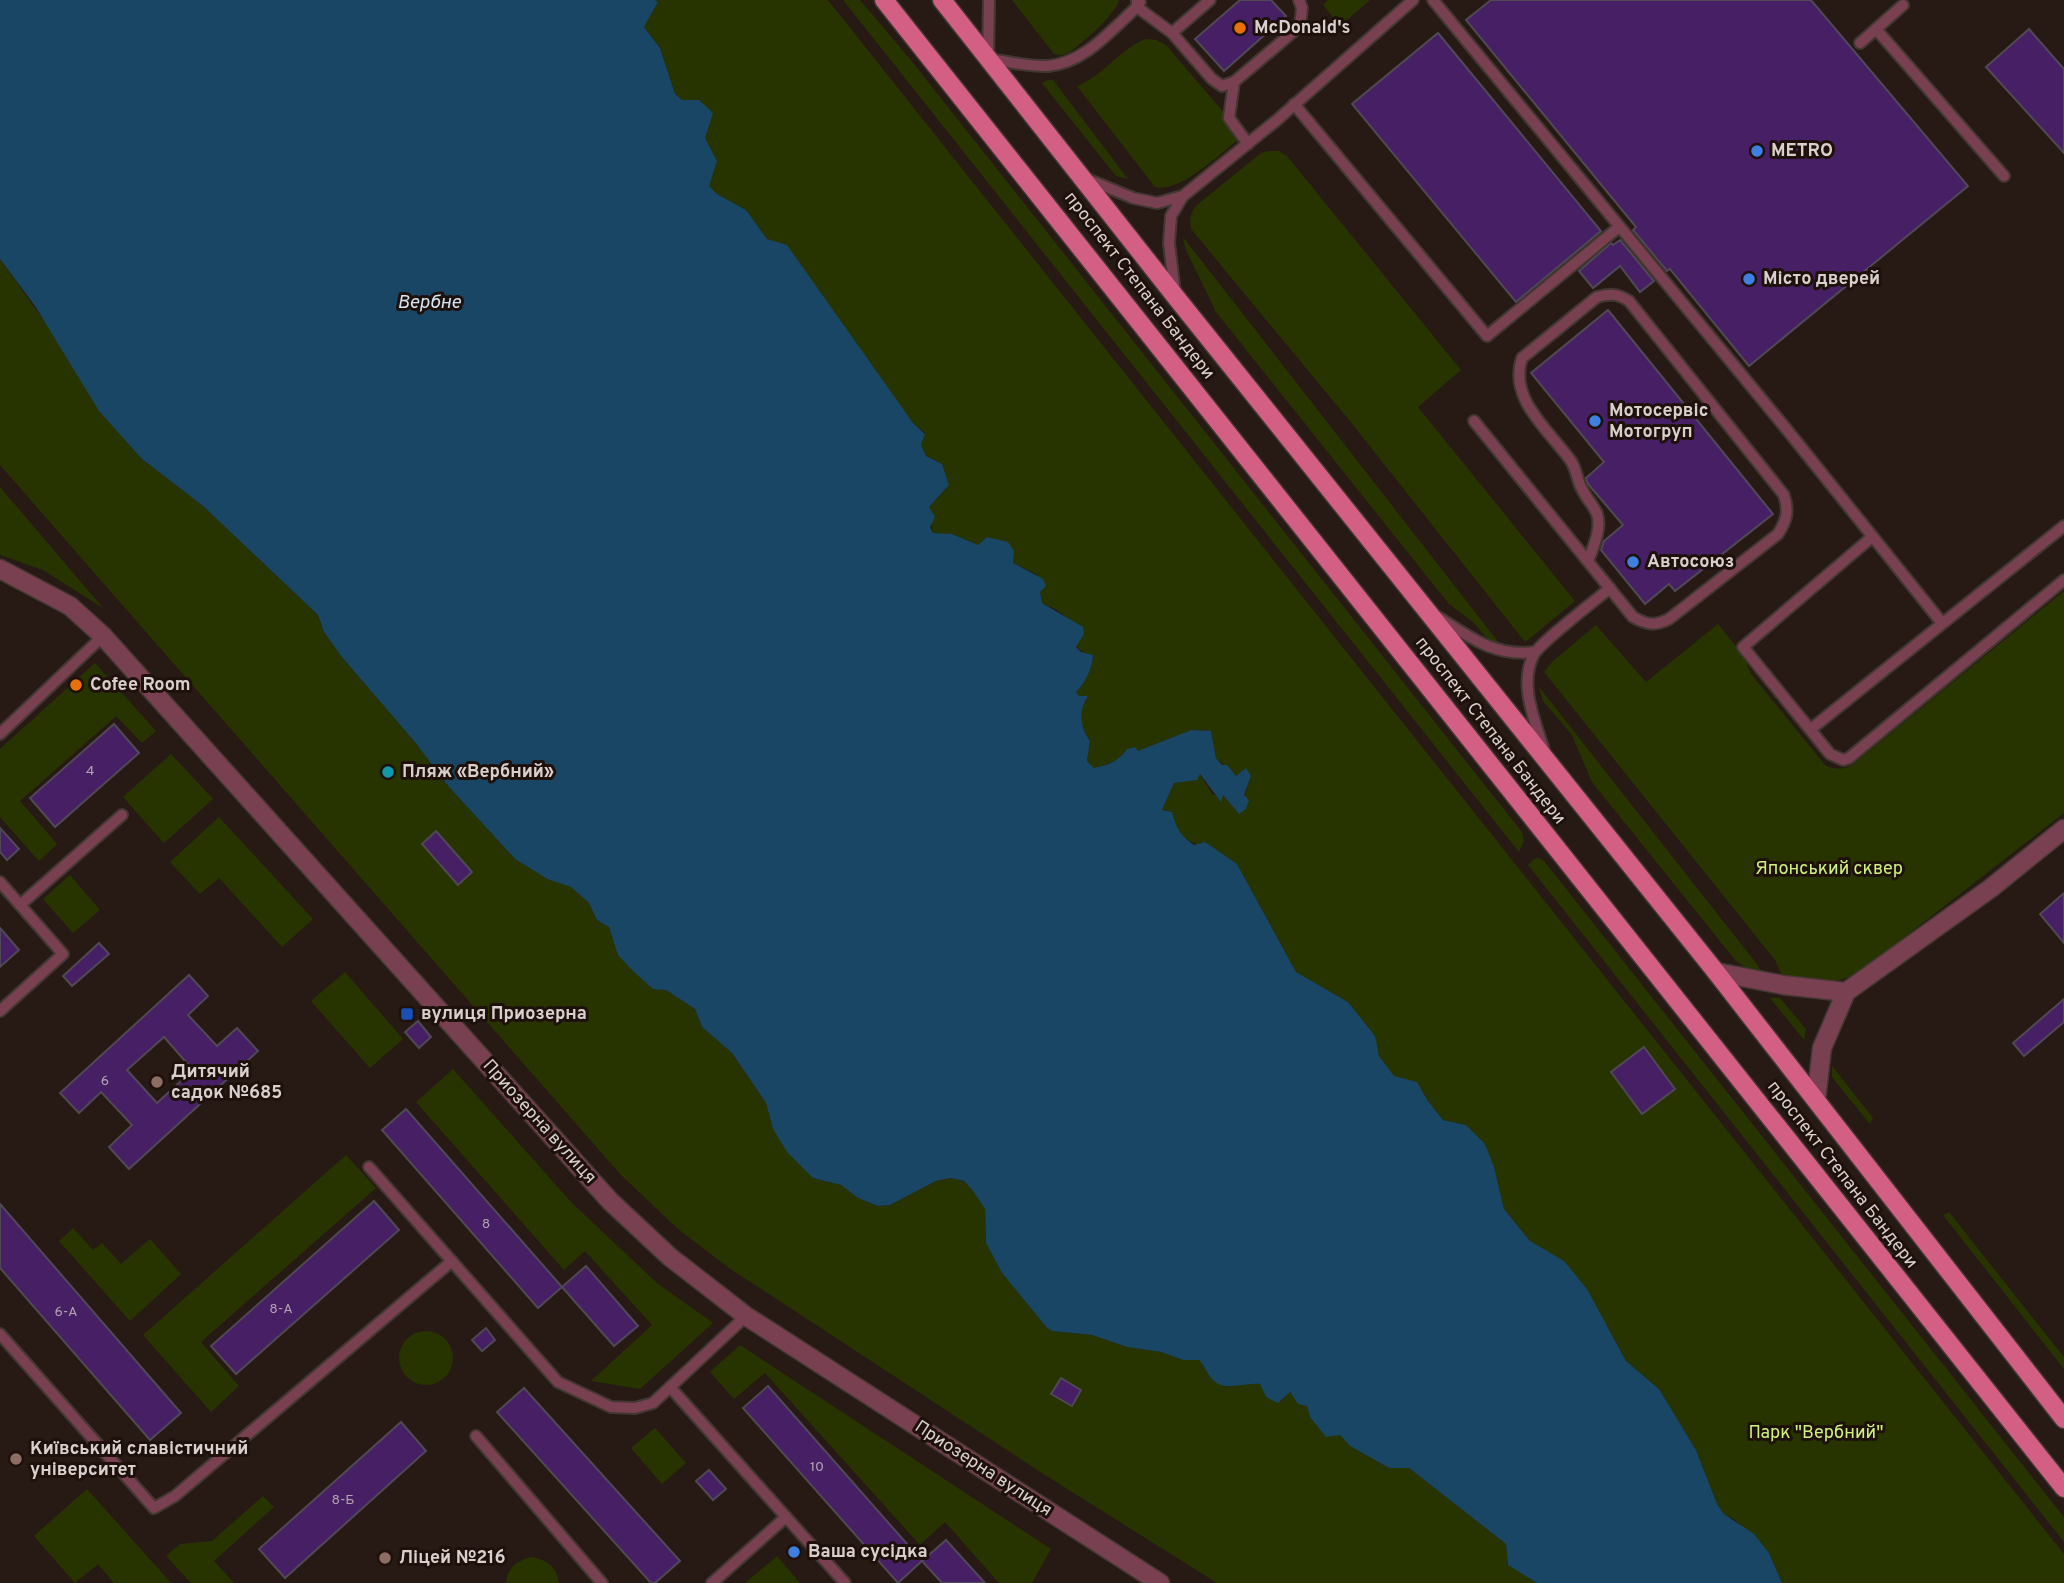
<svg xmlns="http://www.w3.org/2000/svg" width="2064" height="1583" font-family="Overpass,sans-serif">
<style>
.green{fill:#273400}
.water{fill:#194664}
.building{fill:#471f64;stroke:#4f4956;stroke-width:2;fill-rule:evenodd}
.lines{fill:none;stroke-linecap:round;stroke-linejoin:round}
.lane-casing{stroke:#433732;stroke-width:14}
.street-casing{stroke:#433732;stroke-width:21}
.primary-casing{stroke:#433732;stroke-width:21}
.lane{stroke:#784051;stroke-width:10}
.street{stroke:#784051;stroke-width:18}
.primary{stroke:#d35f85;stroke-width:18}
.food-dot{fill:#e8710a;stroke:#1e110c;stroke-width:2.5}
.shop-dot{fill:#3f7fe0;stroke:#1e110c;stroke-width:2.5}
.culture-dot{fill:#0f9aa8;stroke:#1e110c;stroke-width:2.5}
.transit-dot{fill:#1a4fb4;stroke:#1e110c;stroke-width:2.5}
.education-dot{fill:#8d6e63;stroke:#1e110c;stroke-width:2.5}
.labels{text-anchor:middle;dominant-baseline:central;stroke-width:6;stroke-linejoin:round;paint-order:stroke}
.number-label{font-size:14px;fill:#b4a3b2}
.poi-label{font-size:18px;font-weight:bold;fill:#d9cfcc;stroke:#1e110c;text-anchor:start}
.street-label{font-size:18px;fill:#d9cfcc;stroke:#1e110c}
.park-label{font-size:18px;fill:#cef17e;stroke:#1e110c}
.water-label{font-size:19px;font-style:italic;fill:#d3e6f5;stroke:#1e110c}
</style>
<rect width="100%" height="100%" fill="#271a15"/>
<g class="green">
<path d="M655,0h173l1236,1554v29h-282l-13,-30 -34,-33 -11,-6 -7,-10 -21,-54 -37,-61 -33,-28 -18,-34 -67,-78 -11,-8 -26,-32 -10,-42 -28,-42 -23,-5 -15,-19 -11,-19 -23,-5 -15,-21 -5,-20 -26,-34 -52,-30 -59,-108 -54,-26 -8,-12 -3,-14 -10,-2 12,-27 10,-2 15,-8 14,22 9,-1 17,19 12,-37 -6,-7 -9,7 -20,-18 -5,-27 -20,-1 -89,36 -8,3 -7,-8 3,-20c-10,-15 -12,-29 -2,-44l-9,-1 -3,-4c9,-8 17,-25 17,-37 -22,-5 -17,-12 -18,-31l-18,-14 -15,-7 -6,-29 -23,-11 -16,-23 -10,-3 -9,8 -26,-11h-19l-4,-27 20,-22 -7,-21 -16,-8 -5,-11 4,-12 -12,-10 -146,-184 -21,-29 -29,-16 -9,-8 9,-25 -12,-23 -6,-38h-17l-7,-6 -15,-46 -16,-21 14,-25z"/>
<polygon points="843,0 860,0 910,59 1522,832 1524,841 1519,852"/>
<path d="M1012,0h107c-2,13 -41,48 -53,54 -6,2 -6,1 -12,0z"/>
<polygon points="1328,0 1370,0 1340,26 1323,5"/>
<path d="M1146,39l10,1 10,5 59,69 -1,7 14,19c-20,15 -58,53 -83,47l-78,-101c27,-10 42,-37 69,-47z"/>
<polygon points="1048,80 1053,80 1128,179 1116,176 1112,171 1042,83"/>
<path d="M1268,151h11l8,5 174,214 -43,37 157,194 -47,39 -3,2 -176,-222 -158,-191c-2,-10 -1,-16 6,-24l64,-52z"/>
<polygon points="1183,237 1503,648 1492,644 1473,622 1449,604 1216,312 1185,248"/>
<polygon points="0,259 142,459 203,506 318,615 324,632 341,656 414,741 449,787 515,859 547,879 571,886 589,903 597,920 609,927 612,937 653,988 666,990 695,1009 702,1027 732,1053 766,1103 773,1129 813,1178 841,1185 858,1198 878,1206 890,1205 936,1181 950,1178 964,1181 973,1191 985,1209 986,1243 1002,1273 1047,1328 1052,1331 1092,1335 1127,1347 1161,1352 1183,1360 1199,1360 1203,1362 1208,1375 1226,1387 1248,1383 1261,1384 1266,1397 1290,1392 1307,1406 1310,1417 1340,1435 1350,1446 1389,1468 1409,1468 1506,1544 1508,1565 1537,1583 1217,1583 1045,1475 729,1268 678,1229 620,1174 0,465"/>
<polygon points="0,487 103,608 43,570 0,555"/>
<path d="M2064,591v222l-208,162 -27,8 -46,-5 -8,-18 -231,-288 8,-10 44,-37 50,57 72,-58 25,31 8,19 74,91c10,5 17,5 27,0z"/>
<polygon points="95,663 156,731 142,743 116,716 20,801 57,844 39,861 0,817 0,749"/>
<polygon points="1539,687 1756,963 1765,976 1753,973 1736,961 1592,782 1572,735 1543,701"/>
<polygon points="171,754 213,799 164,843 123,797"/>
<polygon points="219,817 313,919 282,947 219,878 200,894 170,862"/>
<polygon points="1539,858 1544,861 2064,1517 2064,1542 1528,865 1534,859"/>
<polygon points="70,875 100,910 73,933 43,899"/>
<polygon points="345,972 403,1039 370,1068 311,1001"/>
<polygon points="1770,998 1780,998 1806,1029 1804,1040"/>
<polygon points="1832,1066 1873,1118 1870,1124 1835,1081 1832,1076"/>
<polygon points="453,1069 571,1202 657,1283 713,1323 640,1389 591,1381 652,1325 585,1251 564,1270 416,1102"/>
<polygon points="346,1155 376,1188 201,1342 239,1386 211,1412 143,1335"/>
<polygon points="1949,1212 2064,1357 2064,1369 1943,1215"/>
<polygon points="73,1228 93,1250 102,1243 121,1264 150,1239 181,1274 130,1321 59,1241"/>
<circle cx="426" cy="1358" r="27"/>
<polygon points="740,1345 1051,1549 1032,1583 999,1583 945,1522 920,1545 765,1373 734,1399 710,1372"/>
<polygon points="655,1428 686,1463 662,1484 631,1448"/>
<polygon points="87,1489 171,1583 114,1583 98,1564 75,1583 34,1536"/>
<polygon points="263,1496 274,1507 214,1561 234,1583 191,1583 166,1556 180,1544 212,1541"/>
<polygon points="777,1556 800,1583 745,1583 775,1558"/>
<path d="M532,1557c15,3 25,10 27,26h-53c1,-15 11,-23 26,-26z"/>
</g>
<path class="water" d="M0,0h655l3,2 -14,25 16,21 15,46 7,6h17l14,13 -8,25 12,23 -8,25 8,8 29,16 21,29 20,6 126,178 12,11 -4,11 5,11 16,8 7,21 -20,22 6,10 -5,10 3,6 19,1 26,11 9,-8 21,5 6,9 -1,12 30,16 3,7 -6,6 2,11 41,24 1,7 -8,13 5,5 12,3c0,12 -8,29 -17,37l3,4h9c-10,16 -8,30 2,45l-3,20 7,7c14,-3 25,-7 33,-19l8,-2 3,4 53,-21 20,1 5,27 6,7h5l9,11 10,-8 5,8 -7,19 5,5 -3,9 -7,5 -16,-19 -2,7 -21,-28 -3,6 -23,3 -12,27 10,2c4,15 8,24 22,33l11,-3 32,22 59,108 52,30 27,34 4,20 15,20 23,6 11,19 15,19 23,5 19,19 9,23 10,42 26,32 34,20 23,28 39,72 33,28 37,61 21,54 7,10 30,20 15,19 13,30h-245l-29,-18 -2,-21 -97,-76h-20l-39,-22 -10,-11 -14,2 -16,-20 -3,-11 -9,-2 -8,-12 -12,11 -12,-6 -6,-13c-17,-2 -35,9 -48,-5 -6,-6 -7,-14 -13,-19h-16l-22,-8 -34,-5 -35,-12 -40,-4 -5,-3 -45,-55 -16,-30 -1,-34 -12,-18 -9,-10 -14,-3 -14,3 -46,24 -12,1 -20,-8 -17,-13 -28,-7 -26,-26 -14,-23 -7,-26 -34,-50 -30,-26 -7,-18 -29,-19 -13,-1 -20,-18 -15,-16 -9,-28 -12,-7 -8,-17 -18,-16 -24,-8 -32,-20 -66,-72 -35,-46 -73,-85 -17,-24 -6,-17 -115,-109 -61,-47 -43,-48 -64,-105 -35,-47z"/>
<g class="building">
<polygon points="1240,0 1271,0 1286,16 1224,71 1195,39"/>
<polygon points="1491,0 1811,0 1968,186 1749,366 1670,269 1667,271 1633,230 1636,227 1466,20"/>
<polygon points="2029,29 2064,69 2064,153 1986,67"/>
<polygon points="1438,33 1601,231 1516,302 1352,104"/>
<polygon points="1620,240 1654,281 1640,292 1620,266 1593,288 1579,271 1611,243 1613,245"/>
<polygon points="1608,310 1773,514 1675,591 1669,584 1645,604 1601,550 1604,541 1623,525 1588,484 1586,478 1604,462 1531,373"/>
<polygon points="114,724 139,753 55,827 30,798"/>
<polygon points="0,828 19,849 7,860 0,852"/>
<polygon points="436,831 472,872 458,885 422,844"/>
<polygon points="2064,893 2064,943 2040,914"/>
<polygon points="0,928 19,950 0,967"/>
<polygon points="99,943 109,954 72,986 63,976"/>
<path d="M189,975l19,21 -20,19 29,31 20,-18 21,23 -129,118 -20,-22 23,-22 -31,-33 -22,21 -19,-20zM164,1037l29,33 -36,33 -30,-33z"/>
<polygon points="2064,999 2064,1022 2024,1056 2013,1043"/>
<polygon points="418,1021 431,1037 419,1048 405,1032"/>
<polygon points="1644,1047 1675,1089 1642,1114 1611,1072"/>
<polygon points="406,1109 562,1287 538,1308 382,1130"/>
<polygon points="374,1201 399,1230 236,1374 211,1346"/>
<polygon points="0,1204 181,1413 150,1440 0,1268"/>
<polygon points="586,1266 638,1326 614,1346 562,1287"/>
<polygon points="486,1328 495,1340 482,1351 472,1340"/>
<polygon points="1061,1378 1081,1390 1072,1406 1051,1394"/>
<polygon points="768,1386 922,1561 898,1583 743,1408"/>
<polygon points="524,1388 680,1561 655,1583 651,1583 497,1412"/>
<polygon points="401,1422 426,1451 285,1578 259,1549"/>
<polygon points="709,1470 726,1489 713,1500 696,1481"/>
<polygon points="946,1540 985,1583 942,1583 922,1561"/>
</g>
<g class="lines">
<g class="lane-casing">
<g id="lane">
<path d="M989,0l-1,59c19,2 41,8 60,7 37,-3 63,-36 89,-59v-7"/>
<polyline points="1433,0 1788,431 1942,623"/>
<polyline points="1140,2 1137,7 1172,33 1212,79 1222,86 1234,82"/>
<polyline points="1903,5 1876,29 2004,176"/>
<polyline points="1172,33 1210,0"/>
<polyline points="1860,43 1876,29"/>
<polyline points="1294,104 1487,336 1619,227"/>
<polyline points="1248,144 1229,118 1234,82 1300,26 1302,8 1299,0"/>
<polyline points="1087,179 1133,198 1157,203 1183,196"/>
<polyline points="1175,293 1169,243 1171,216 1183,196 1277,120 1413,0"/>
<path d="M1474,421l159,196c14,8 22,9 36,2l109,-85c9,-14 11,-23 6,-39l-155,-194c-11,-7 -19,-8 -32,-4l-75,61c-14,41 27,72 49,103 6,9 6,21 12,30 4,8 11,15 14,23 5,14 -4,34 -9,47"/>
<polyline points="1872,537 1743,647 1830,754 1843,760 1849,758 2064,580"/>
<path d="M1438,617c32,20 56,40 96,35"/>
<polyline points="1811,729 2064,526"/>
<polyline points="0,734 103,636"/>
<path d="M1544,750c-9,-29 -25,-64 -11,-94 5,-12 63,-56 77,-68"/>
<polyline points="0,882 63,954 0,1011"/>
<polyline points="20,905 122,815"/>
<polyline points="369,1167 558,1382 611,1407 635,1408 653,1403 746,1316"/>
<polyline points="0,1334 154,1508 175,1496 452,1261"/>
<polyline points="670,1387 845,1583"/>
<polyline points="476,1436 602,1583"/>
<polyline points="712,1583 786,1517"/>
</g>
</g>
<g class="street-casing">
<g id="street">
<polyline points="0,569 70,606 103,636 610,1201 670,1257 746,1316 1160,1583"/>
<polyline points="1716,972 1783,985 1846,992 1822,1048 1816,1100"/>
<polyline points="1846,992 1991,888 2064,829"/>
</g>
</g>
<g class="primary-casing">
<g id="primary">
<polyline points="884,0 2064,1488"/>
<polyline points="942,0 1175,296 1716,972 2064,1419"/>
</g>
</g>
<use href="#lane" class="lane"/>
<use href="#street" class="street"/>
<use href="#primary" class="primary"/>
</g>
<g class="food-dot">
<circle cx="1240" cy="28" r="7"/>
<circle cx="76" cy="685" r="7"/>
</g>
<g class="shop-dot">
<circle cx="1757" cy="151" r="7"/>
<circle cx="1749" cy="279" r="7"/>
<circle cx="1595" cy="421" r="7"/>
<circle cx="1633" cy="562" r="7"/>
<circle cx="794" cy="1552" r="7"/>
</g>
<circle class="culture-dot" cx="388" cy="772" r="7"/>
<rect class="transit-dot" x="400" y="1007" width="14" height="14" rx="3.5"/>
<g class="education-dot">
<circle cx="157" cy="1082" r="7"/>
<circle cx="16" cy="1459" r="7"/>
<circle cx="385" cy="1558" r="7"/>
</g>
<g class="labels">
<g class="number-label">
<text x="90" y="771">4</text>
<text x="105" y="1081">6</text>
<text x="486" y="1224">8</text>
<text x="281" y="1309">8-А</text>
<text x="66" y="1312">6-А</text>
<text x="817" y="1467">10</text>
<text x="343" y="1500">8-Б</text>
</g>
<g class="poi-label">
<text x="1254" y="28">McDonald's</text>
<text x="1771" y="151">METRO</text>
<text x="1763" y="279">Місто дверей</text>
<text x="1609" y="411">Мотосервіс<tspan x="1609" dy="21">Мотогруп</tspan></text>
<text x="1647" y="562">Автосоюз</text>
<text x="90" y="685">Cofee Room</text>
<text x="402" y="772">Пляж «Вербний»</text>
<text x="421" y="1014">вулиця Приозерна</text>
<text x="171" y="1072">Дитячий<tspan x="171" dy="21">садок №685</tspan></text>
<text x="30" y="1449">Київський славістичний<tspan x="30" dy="21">університет</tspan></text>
<text x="808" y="1552">Ваша сусідка</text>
<text x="399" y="1558">Ліцей №216</text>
</g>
<g class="street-label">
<text transform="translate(1139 286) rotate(52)">проспект Степана Бандери</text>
<text transform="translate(1490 731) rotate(52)">проспект Степана Бандери</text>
<text transform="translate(539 1122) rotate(48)">Приозерна вулиця</text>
<text transform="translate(1842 1175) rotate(52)">проспект Степана Бандери</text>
<text transform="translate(983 1469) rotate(33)">Приозерна вулиця</text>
</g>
<g class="park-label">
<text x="1829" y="869">Японський сквер</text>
<text x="1816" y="1433">Парк "Вербний"</text>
</g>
<g class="water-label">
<text x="429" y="303">Вербне</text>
</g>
</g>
</svg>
